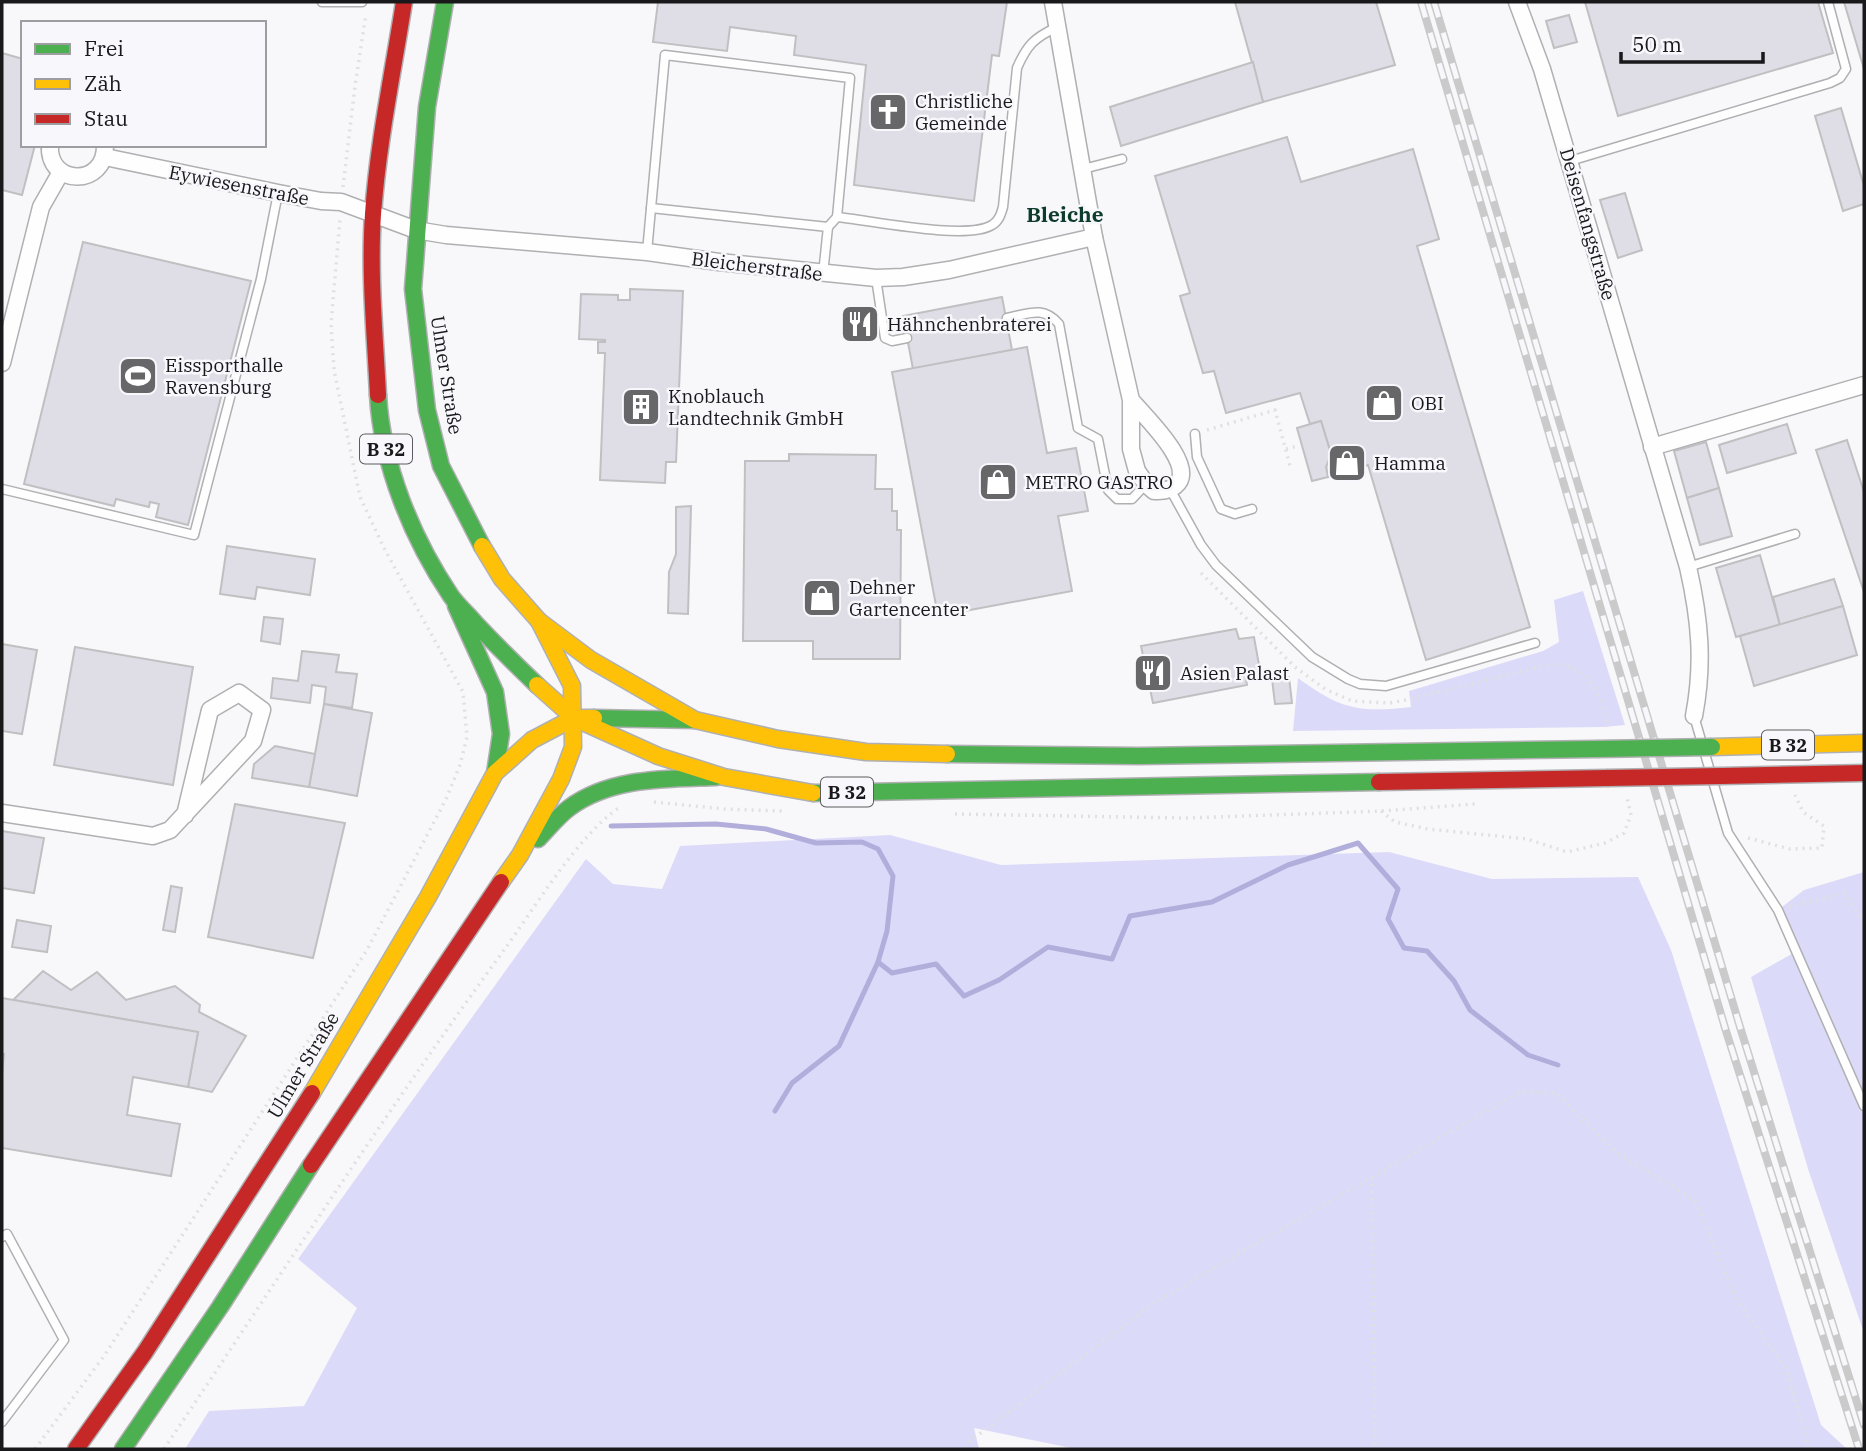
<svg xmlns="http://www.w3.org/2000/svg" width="1866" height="1451" font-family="'IBM Plex Serif',serif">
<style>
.green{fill:#dcdaf9}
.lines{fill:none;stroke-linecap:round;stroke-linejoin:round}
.stream{stroke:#b2aedc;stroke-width:5}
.building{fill:#dfdee7;stroke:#c0c0c2;stroke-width:2}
.lane-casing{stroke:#b0b0b2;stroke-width:11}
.street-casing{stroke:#b0b0b2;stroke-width:19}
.fast-casing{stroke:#b0b0b2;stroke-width:19}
.slow-casing{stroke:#b0b0b2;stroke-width:19}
.jam-casing{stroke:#b0b0b2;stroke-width:19}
.path{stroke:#e0e0e1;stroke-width:3.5;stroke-dasharray:2 5;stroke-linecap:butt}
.lane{stroke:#fefefe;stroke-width:8}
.street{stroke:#fefefe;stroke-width:16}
.fast{stroke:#4caf50;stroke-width:16}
.slow{stroke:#ffc107;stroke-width:16}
.jam{stroke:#c62828;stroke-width:16}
.rail-casing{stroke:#cacacb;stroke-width:8}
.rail{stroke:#f7f7fc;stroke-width:5;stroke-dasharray:16;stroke-linecap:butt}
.fast-bridge-casing{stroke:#b0b0b2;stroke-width:19;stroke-linecap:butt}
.jam-bridge-casing{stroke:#b0b0b2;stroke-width:19;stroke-linecap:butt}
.fast-bridge{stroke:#4caf50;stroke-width:16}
.jam-bridge{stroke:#c62828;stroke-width:16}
.labels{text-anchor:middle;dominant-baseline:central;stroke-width:5;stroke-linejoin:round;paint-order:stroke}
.shield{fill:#f7f7fc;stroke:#5c5c5e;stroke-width:2}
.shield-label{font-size:18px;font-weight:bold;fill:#19191b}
.poi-label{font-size:19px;fill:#19191b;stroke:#f7f7fc;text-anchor:start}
.street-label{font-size:19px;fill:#19191b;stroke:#f7f7fc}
.neighbourhood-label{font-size:21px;font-weight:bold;fill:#0d3c2a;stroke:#f7f7fc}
</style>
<rect width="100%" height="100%" fill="#f8f8fb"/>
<g class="green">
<path d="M1583,591l42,134 -21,2 -311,4 5,-53c42,31 61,35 113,29l-2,-16 134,-40 16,-9 -5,-42z"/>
<polygon points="890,835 1001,865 1389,852 1492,879 1638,877 1671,950 1821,1425 1847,1449 1076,1449 974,1428 979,1449 185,1449 209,1411 304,1406 357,1308 298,1259 586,859 613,884 662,889 680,846"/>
<polygon points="1864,872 1864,1333 1809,1172 1751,977 1795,952 1778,910 1804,890"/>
</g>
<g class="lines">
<g class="stream">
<polyline points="611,826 716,824 766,829 816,843 862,842 878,849 893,876 887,931 878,962 892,973 936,964 964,996 999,980 1048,947 1112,959 1130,916 1212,902 1288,865 1358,843 1398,889 1388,919 1404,948 1427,951 1454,981 1470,1010 1528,1055 1558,1065"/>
<polyline points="775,1111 792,1083 839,1046 878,962"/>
</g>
</g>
<g class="building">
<polygon points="658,2 1007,2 999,56 992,55 974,201 854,185 866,65 794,55 796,36 730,27 727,51 653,42"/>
<polygon points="1235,2 1376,2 1395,65 1263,102"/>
<polygon points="1585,2 1818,2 1833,53 1618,116"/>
<polygon points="1844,2 1864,2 1864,69"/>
<polygon points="1569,15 1577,42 1554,48 1546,21"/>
<polygon points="2,53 23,59 23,145 35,145 22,195 2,190"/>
<polygon points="1253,62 1263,102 1121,146 1110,107"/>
<polygon points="1841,108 1864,186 1864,204 1843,211 1815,116"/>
<polygon points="1287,137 1301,182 1413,149 1439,239 1417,246 1530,627 1426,660 1368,465 1328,477 1326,467 1331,454 1321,421 1310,424 1300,393 1226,413 1214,371 1203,373 1180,296 1190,293 1155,176"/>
<polygon points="1625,193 1642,250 1618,258 1600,200"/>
<polygon points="83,242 251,281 188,525 156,517 159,504 150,502 149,507 116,499 114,506 24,484"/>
<polygon points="630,289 683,291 676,462 666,462 665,483 600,480 605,353 598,353 598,342 605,342 605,340 579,339 581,294 618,295 618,300 630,300"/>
<polygon points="1002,297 1012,350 913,369 903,316"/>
<polygon points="1027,347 1047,453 1076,448 1088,511 1058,516 1072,591 938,616 892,372"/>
<polygon points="1321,421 1331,454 1326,467 1328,477 1312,481 1297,428"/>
<polygon points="1787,424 1796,453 1727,473 1719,445"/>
<polygon points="1847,440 1864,492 1864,592 1816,450"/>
<polygon points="1706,442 1719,488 1687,498 1674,451"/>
<polygon points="789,454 876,455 875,489 892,489 892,511 897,511 897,530 901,530 900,659 813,659 813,641 743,641 745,461 789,461"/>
<polygon points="1719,488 1732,536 1700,545 1687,498"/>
<polygon points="691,506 688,614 668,613 669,572 676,554 676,507"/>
<polygon points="227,546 315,559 310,595 257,587 255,599 220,594"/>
<polygon points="1760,555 1780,625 1736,637 1716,568"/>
<polygon points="1834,579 1843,606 1780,625 1773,597"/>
<polygon points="1843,606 1857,655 1754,686 1740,636"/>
<polygon points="264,617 283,619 280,644 261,641"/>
<polygon points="1236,629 1239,639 1254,637 1261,676 1246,679 1247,685 1153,703 1141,646"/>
<polygon points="2,644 37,650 22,734 2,731"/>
<polygon points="75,647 193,667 173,785 54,765"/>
<polygon points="302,651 339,655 336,672 357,674 352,708 324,704 326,687 312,685 310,703 271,698 273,678 298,681"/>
<polygon points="1289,677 1292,703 1275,704 1272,679"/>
<polygon points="324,704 372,713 357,796 309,787"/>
<polygon points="275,746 315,754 309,787 252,778 254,764"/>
<polygon points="235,804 345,823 313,958 208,937"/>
<polygon points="2,831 44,838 34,893 2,888"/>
<polygon points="171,886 182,888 175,932 163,930"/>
<polygon points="17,920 51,926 47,952 12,947"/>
<polygon points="43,971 71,990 97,972 126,1000 175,986 200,1005 199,1012 246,1036 212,1092 188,1087 198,1032 13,1000"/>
<polygon points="2,998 198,1032 188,1087 133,1077 127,1115 180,1124 171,1176 2,1148 2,1074 4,1054 2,1054"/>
</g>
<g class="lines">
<g class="lane-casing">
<g id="lane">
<polyline points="322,2 362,2"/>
<polyline points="1570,161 1830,83 1840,78 1846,69 1828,2"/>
<polyline points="1083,169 1122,159"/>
<polyline points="651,208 828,227"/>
<path d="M837,217c32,3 130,24 155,8 7,-4 9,-11 11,-18l14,-139c10,-23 17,-30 40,-41"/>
<polyline points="647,252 665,55 850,78 837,217 828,227 823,274"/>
<polyline points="876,278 885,338 892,341 907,338"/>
<path d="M1007,318c21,-4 36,-13 52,6l19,104 20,11 10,51 9,9h15l14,-15"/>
<polyline points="1195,434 1197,457 1221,509 1235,514 1252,509"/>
<polyline points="2,489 194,535 261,279 278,193"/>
<polyline points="1170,489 1201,545 1216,565 1312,657 1348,679 1360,684 1386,686 1535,643"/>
<polyline points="1688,567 1795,534"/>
<polyline points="1694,716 1728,833 1778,910 1864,1106"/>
<polyline points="2,1237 7,1234 64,1340 2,1422"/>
</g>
</g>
<g class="street-casing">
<g id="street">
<path d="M1517,2l25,67 146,498c12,53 16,96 6,149"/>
<path d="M50,145c-3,41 56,43 55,0"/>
<polyline points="105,157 278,193 321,201 341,202 416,230 446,235 647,252 719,262 876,278 903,277 949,270 1094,237 1053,2"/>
<path d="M1094,237l37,163v49l6,22 9,13 8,7c8,0 14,0 21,-5 24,-19 -31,-70 -44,-86"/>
<polyline points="2,363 41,207 61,172"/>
<polyline points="1652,447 1864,385"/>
<polyline points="2,813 153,836 170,830 253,741 262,710 239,693 210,710 185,815"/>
</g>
</g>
<g class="fast-casing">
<g id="fast">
<polyline points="445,2 427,107 413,289 427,410 441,466 482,546"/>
<path d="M378,395c4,70 34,143 73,201 7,10 17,18 25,28 20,21 40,41 61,61"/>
<polyline points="456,606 495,692 501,734 495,773"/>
<polyline points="594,718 695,720"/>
<polyline points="947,754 1139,756 1597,749"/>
<polyline points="813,793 1379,782"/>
<path d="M538,839c10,-10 19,-22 31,-31 42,-31 97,-29 147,-31"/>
<polyline points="123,1449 220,1307 311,1165"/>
</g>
</g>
<g class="slow-casing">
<g id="slow">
<polyline points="482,546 502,579 539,621 591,660 695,720 778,739 866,752 947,754"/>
<polyline points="537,685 574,718 658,756 724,777 813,793"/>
<polyline points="1712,747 1864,743"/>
<polyline points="501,882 520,855 561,779 573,747 572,686 539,621"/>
<polyline points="312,1093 428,897 495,773 532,740 574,718 594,718"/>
</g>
</g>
<g class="jam-casing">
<g id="jam">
<path d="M378,395c-3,-60 -9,-121 -5,-181 5,-71 20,-142 31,-212"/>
<polyline points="1721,776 1864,773"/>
<polyline points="1379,782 1607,778"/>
<polyline points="311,1165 501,882"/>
<polyline points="76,1449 145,1352 312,1093"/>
</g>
</g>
<g class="path">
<polyline points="343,187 355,86 366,14"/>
<polyline points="1207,430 1275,410 1290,466"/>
<polyline points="1286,449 1298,446"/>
<path d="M1201,573l94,94 30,22 27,12 38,2 21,-4 136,-34c43,-3 52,25 61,62"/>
<polyline points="654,802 725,809 783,811"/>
<polyline points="1381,811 1395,822 1428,829 1527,839 1567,852 1605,843 1624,833 1631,815 1627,798"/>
<polyline points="955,814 1185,818 1381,811 1475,804"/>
<polyline points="1748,838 1790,849 1822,848 1824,826 1803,812 1795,795"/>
<polyline points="1789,907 1845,893 1864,922"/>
<polyline points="1372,1177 1375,1449"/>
<polyline points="35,1449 104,1356 367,950 446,799 460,765 467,737 463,692 384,548 360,497 334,370 331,324 340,219"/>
<path d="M164,1449c112,-167 221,-336 340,-499 30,-41 74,-115 116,-143"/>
<polyline points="974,1449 970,1441 1155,1302 1520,1092 1556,1093 1617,1153 1695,1200 1736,1298 1786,1369 1809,1449"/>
</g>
<use href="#lane" class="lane"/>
<use href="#street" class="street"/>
<use href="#fast" class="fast"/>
<use href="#slow" class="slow"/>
<use href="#jam" class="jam"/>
<g class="rail-casing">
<g id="rail">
<polyline points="1421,2 1726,1031 1859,1449"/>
<polyline points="1434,2 1740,1027 1864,1425"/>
</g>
</g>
<use href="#rail" class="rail"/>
<g class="fast-bridge-casing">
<polyline id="fast-bridge" points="1597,749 1712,747"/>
</g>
<g class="jam-bridge-casing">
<polyline id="jam-bridge" points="1607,778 1721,776"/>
</g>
<use href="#fast-bridge" class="fast-bridge"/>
<use href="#jam-bridge" class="jam-bridge"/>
</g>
<defs>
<g id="church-square" transform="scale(2.0125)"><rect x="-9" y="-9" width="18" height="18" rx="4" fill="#676769" stroke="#f7f7fc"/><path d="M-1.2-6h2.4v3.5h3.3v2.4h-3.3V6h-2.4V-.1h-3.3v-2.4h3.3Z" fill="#fff"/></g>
<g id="restaurant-square" transform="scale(2.0125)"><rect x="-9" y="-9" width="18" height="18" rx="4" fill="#676769" stroke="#f7f7fc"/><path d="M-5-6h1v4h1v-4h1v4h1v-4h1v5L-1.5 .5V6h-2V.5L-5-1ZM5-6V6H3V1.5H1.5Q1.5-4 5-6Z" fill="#fff"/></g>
<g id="stadium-square" transform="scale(2.0125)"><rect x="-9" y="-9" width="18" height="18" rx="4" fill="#676769" stroke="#f7f7fc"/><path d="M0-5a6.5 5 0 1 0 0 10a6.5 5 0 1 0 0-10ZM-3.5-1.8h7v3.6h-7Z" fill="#fff"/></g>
<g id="shop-square" transform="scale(2.0125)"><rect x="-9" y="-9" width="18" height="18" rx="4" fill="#676769" stroke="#f7f7fc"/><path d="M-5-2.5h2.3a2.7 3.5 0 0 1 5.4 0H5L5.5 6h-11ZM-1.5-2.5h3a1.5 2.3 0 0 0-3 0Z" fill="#fff"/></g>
<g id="building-square" transform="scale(2.0125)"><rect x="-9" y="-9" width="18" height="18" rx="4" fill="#676769" stroke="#f7f7fc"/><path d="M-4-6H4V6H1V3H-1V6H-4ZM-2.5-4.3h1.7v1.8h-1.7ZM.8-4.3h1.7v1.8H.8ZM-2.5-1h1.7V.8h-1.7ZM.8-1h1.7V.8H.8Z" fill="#fff"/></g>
</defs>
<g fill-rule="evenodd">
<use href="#church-square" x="888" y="112"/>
<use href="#restaurant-square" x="860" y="324"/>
<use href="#stadium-square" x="138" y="376"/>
<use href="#shop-square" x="1384" y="403"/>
<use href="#building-square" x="641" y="407"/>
<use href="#shop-square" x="1347" y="463"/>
<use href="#shop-square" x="998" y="482"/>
<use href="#shop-square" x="822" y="598"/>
<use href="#restaurant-square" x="1153" y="673"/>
</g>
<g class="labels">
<g class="shield">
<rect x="360" y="434.5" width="52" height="29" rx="5"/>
<rect x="1762" y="730.5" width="52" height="29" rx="5"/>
<rect x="821" y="777.5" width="52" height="29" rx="5"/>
</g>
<g class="shield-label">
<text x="386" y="449">B 32</text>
<text x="1788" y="745">B 32</text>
<text x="847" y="792">B 32</text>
</g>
<g class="poi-label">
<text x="915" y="101">Christliche<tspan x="915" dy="22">Gemeinde</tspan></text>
<text x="887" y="324">Hähnchenbraterei</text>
<text x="165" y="365">Eissporthalle<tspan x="165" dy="22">Ravensburg</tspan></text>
<text x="668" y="396">Knoblauch<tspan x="668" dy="22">Landtechnik GmbH</tspan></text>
<text x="1411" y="403">OBI</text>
<text x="1374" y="463">Hamma</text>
<text x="1025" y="482">METRO GASTRO</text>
<text x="849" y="587">Dehner<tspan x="849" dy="22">Gartencenter</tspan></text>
<text x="1180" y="673">Asien Palast</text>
</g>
<g class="street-label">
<text transform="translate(239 185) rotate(11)">Eywiesenstraße</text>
<text transform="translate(1588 224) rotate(74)">Deisenfangstraße</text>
<text transform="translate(757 266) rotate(7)">Bleicherstraße</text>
<text transform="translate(447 375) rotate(81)">Ulmer Straße</text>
<text transform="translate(303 1065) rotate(-59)">Ulmer Straße</text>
</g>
<g class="neighbourhood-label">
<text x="1065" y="214">Bleiche</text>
</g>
</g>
<rect width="1866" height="1451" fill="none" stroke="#19191b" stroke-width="7"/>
<rect x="21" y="21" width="245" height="126" fill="#f7f7fc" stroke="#9e9ea2" stroke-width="2"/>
<rect x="35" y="44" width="35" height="10" fill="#4caf50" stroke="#9e9ea2" stroke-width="2"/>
<text x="84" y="56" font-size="21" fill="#19191b">Frei</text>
<rect x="35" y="79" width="35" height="10" fill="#ffc107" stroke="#9e9ea2" stroke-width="2"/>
<text x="84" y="91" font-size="21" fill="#19191b">Zäh</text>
<rect x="35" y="114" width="35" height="10" fill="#c62828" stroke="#9e9ea2" stroke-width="2"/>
<text x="84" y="126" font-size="21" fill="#19191b">Stau</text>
<path d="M1621 52v10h142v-10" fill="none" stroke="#19191b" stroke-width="3.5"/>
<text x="1632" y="52" font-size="21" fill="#19191b" stroke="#f7f7fc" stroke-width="5" paint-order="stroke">50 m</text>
</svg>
